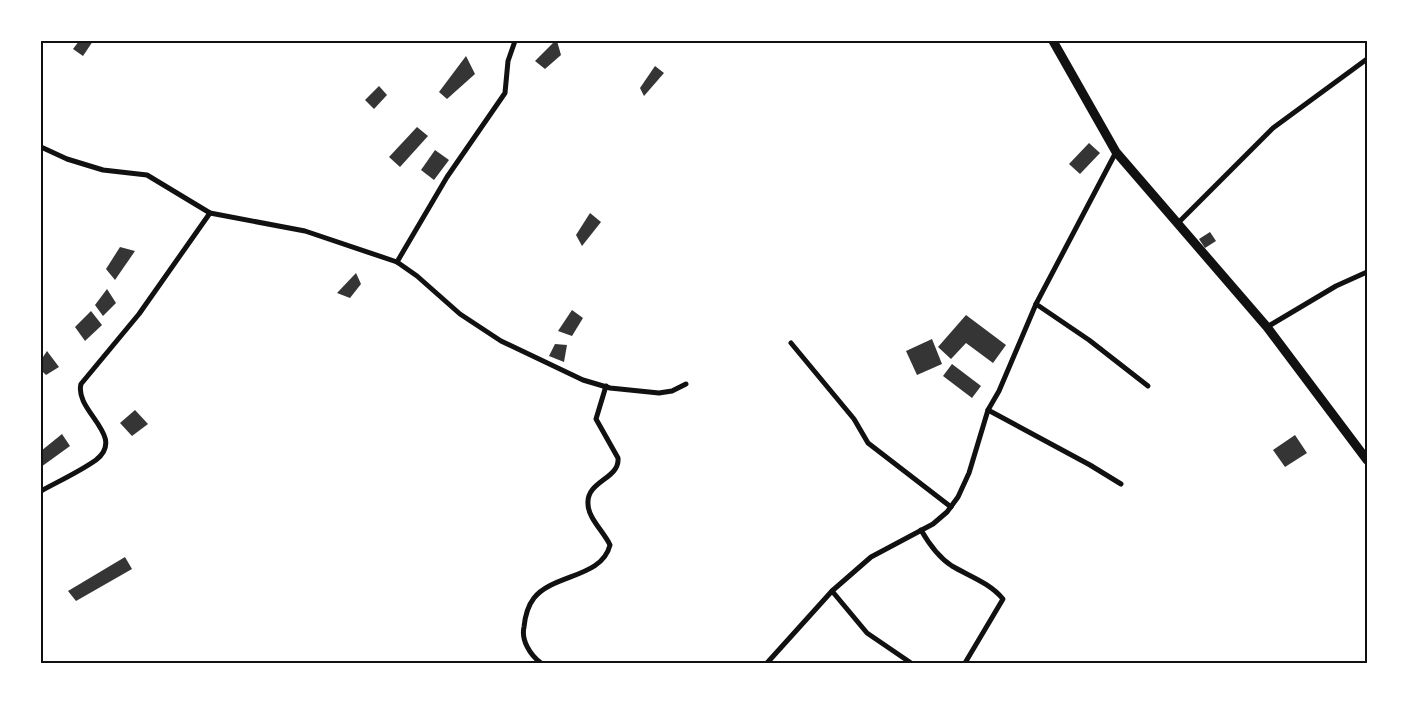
<svg xmlns="http://www.w3.org/2000/svg" width="1408" height="704" font-family="'Fira Sans',sans-serif">
<style>
.building{fill:#353535}
.lines{fill:none;stroke-linecap:round;stroke-linejoin:round}
.minor{stroke:#111;stroke-width:5}
.tertiary{stroke:#111;stroke-width:9}
.neatline{fill:none;stroke:#111;stroke-width:2}
</style>
<rect width="100%" height="100%" fill="#fff"/>
<g class="building">
<polygon points="79,41 93,41 83,56 73,49"/>
<polygon points="555,41 557,41 561,55 545,69 535,61"/>
<polygon points="466,56 475,74 447,99 439,92"/>
<polygon points="655,66 664,73 644,96 640,88"/>
<polygon points="379,86 387,95 374,109 365,100"/>
<polygon points="417,127 428,136 400,167 389,157"/>
<polygon points="1089,143 1100,153 1080,174 1069,164"/>
<polygon points="435,150 449,160 434,180 421,170"/>
<polygon points="590,213 601,222 582,246 576,235"/>
<polygon points="1210,232 1216,241 1205,248 1199,239"/>
<polygon points="120,247 135,251 115,280 106,269"/>
<polygon points="356,273 361,284 350,298 337,293"/>
<polygon points="107,289 116,303 103,316 95,305"/>
<polygon points="572,310 583,318 572,336 558,331"/>
<polygon points="91,311 102,325 85,341 75,327"/>
<polygon points="966,315 1006,345 993,363 966,343 951,359 938,347"/>
<polygon points="932,339 942,364 917,375 906,351"/>
<polygon points="555,344 567,345 564,362 549,356"/>
<polygon points="47,351 59,367 46,375 41,370 41,360"/>
<polygon points="952,364 981,386 972,398 943,376"/>
<polygon points="135,410 148,424 132,436 120,423"/>
<polygon points="62,434 70,446 41,467 41,451"/>
<polygon points="1295,435 1307,453 1285,467 1273,450"/>
<polygon points="125,557 132,569 76,601 68,591"/>
</g>
<g class="lines">
<g class="minor">
<polyline points="41,147 67,159 103,170 147,175 210,213 305,231 397,262 417,276 460,314 501,341 583,380 610,388 659,393 672,391 686,384"/>
<polyline points="1177,224 1273,128 1367,59"/>
<polyline points="397,262 447,177 505,93 508,61 515,41"/>
<polyline points="1036,304 1089,340 1148,386"/>
<polyline points="1267,327 1336,286 1367,272"/>
<polyline points="791,343 854,419 868,443 951,507"/>
<polyline points="988,410 1090,465 1121,484"/>
<path d="M41,491c18,-10 38,-19 55,-31 31,-24 -22,-49 -15,-76l58,-70 71,-101"/>
<path d="M921,530c8,14 17,27 31,36 17,10 38,17 51,33l-38,64"/>
<polyline points="832,591 867,633 911,663"/>
<path d="M541,663c-11,-8 -20,-23 -17,-36 1,-10 3,-20 10,-29 19,-24 68,-20 76,-53 -6,-13 -22,-27 -22,-41 -2,-23 32,-25 30,-46l-22,-39 10,-33"/>
<polyline points="767,663 832,591 871,557 933,524 947,512 958,497 969,473 988,410 999,391 1036,304 1116,152"/>
</g>
<polyline class="tertiary" points="1053,41 1116,152 1267,327 1367,460"/>
</g>
<rect width="1408" height="704" fill="none" stroke="#ffffff" stroke-width="85"/>
<rect x="42" y="42" width="1324" height="620" class="neatline"/>
</svg>
